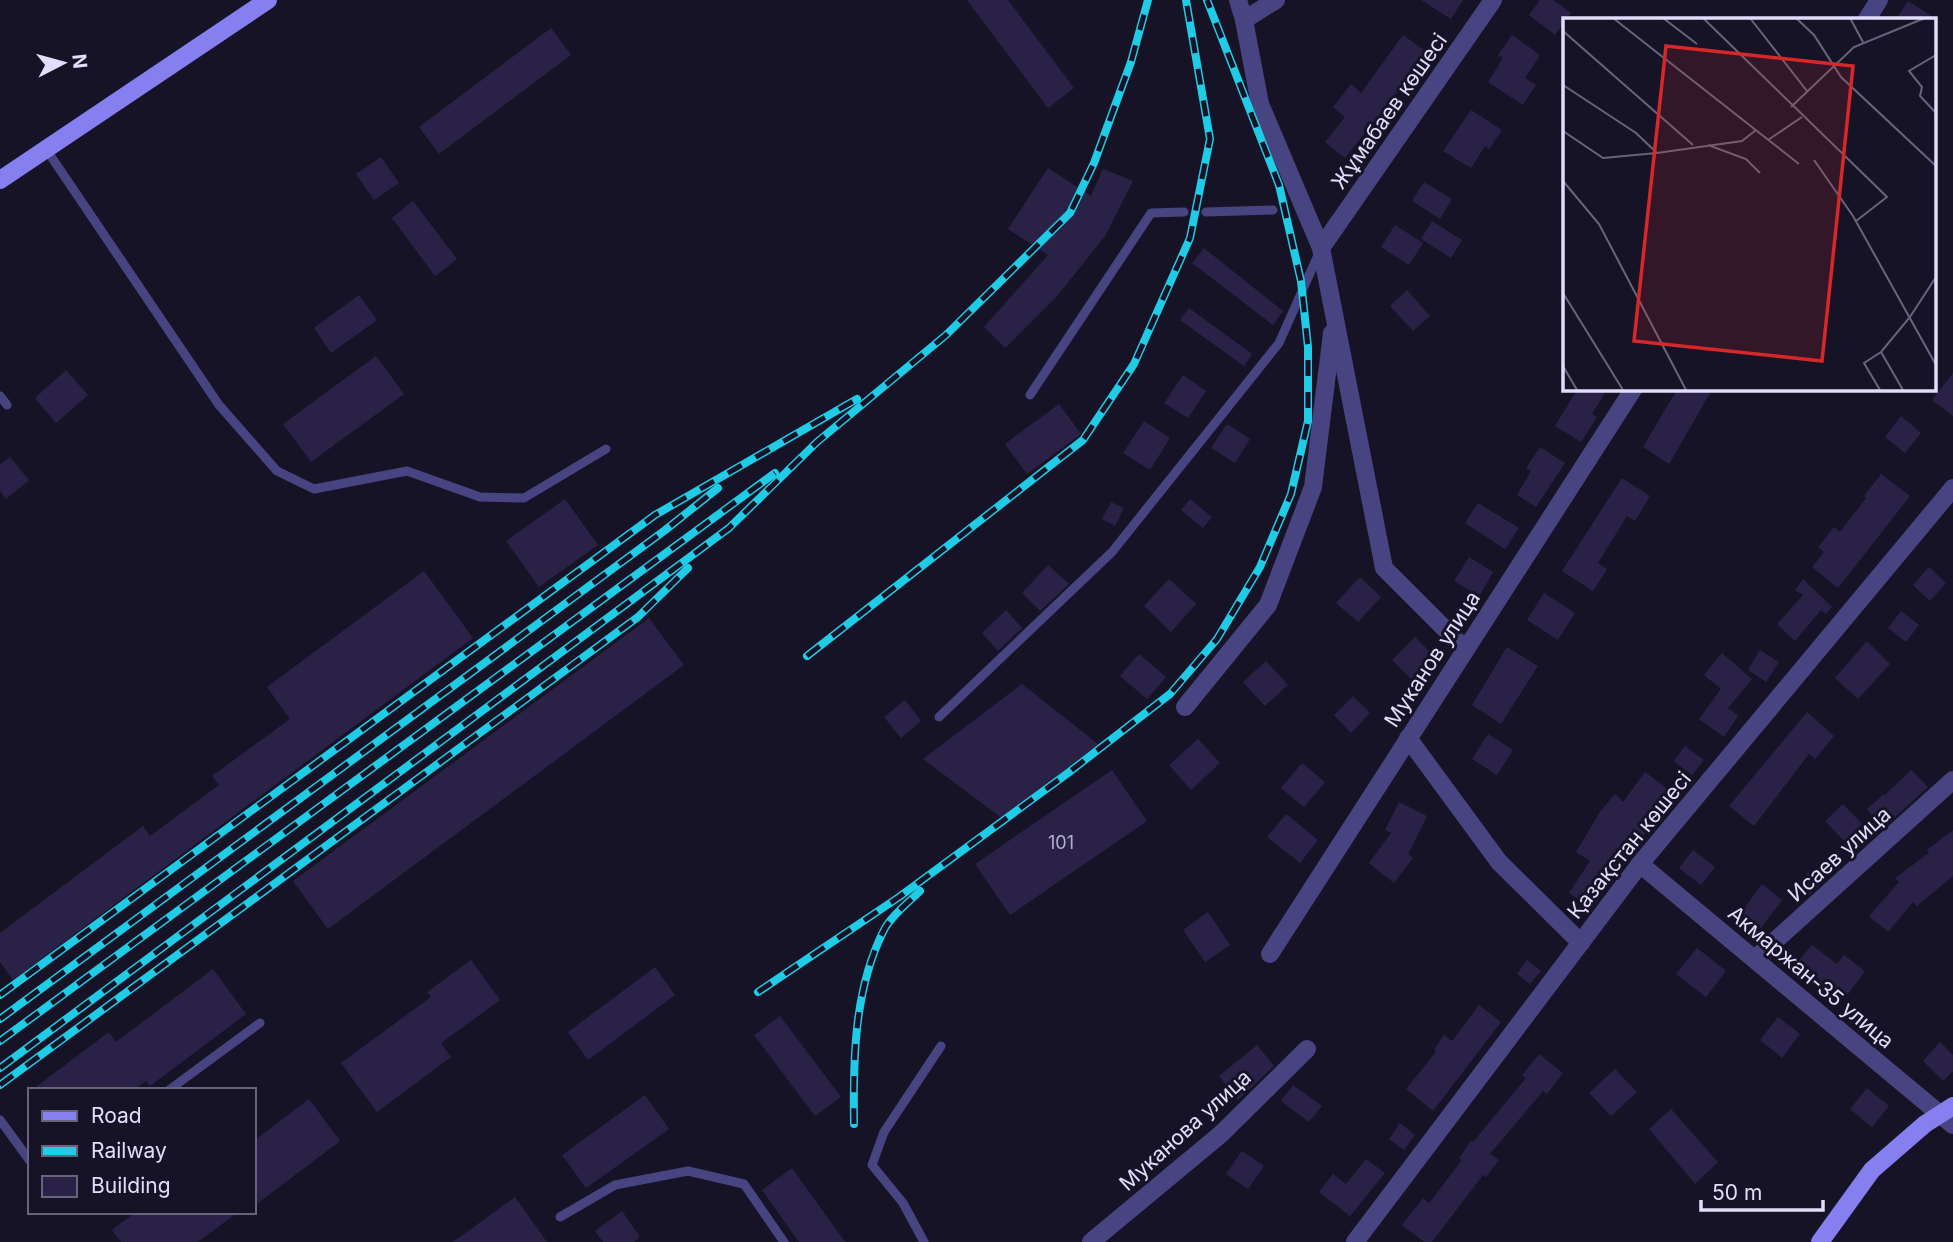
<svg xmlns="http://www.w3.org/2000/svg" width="1953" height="1242" font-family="Inter,sans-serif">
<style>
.building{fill:#2a2146}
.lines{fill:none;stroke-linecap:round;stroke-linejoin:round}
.lane{stroke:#484481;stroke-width:9}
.street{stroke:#484481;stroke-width:18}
.secondary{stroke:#857ff0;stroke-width:18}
.rail-casing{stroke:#1fcbe5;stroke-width:8}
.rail{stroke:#171327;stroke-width:5;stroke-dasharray:16;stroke-linecap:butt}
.labels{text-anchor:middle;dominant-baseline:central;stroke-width:6;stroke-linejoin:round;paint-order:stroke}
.number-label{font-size:18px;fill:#b3aece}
.street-label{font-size:21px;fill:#e1ddfb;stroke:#171327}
.inset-road{fill:none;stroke:#68647c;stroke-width:2}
.view{fill:#d62828;fill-opacity:0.15;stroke:#d62828;stroke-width:3.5}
.inset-edge{fill:none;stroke:#e1ddfb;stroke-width:3.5}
</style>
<rect width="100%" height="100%" fill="#171327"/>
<g class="building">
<polygon points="967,0 1008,0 1074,88 1048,108"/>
<polygon points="1421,0 1463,0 1451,19"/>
<polygon points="1540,0 1553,0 1571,13 1555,35 1529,15"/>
<polygon points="1908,1 1936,19 1896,19"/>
<polygon points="551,28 571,55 439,154 419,127"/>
<polygon points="1403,35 1428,53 1345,158 1325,142 1345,117 1333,107 1351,84 1361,93"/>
<polygon points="1512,35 1540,55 1525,78 1536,85 1523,105 1488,82 1503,58 1498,55"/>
<polygon points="1471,110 1502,130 1489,149 1485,146 1471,168 1443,151"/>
<polygon points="381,157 399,183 374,200 356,174"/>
<polygon points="1048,168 1091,196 1103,169 1133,181 1105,236 1058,295 1005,348 984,327 1048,255 1008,229"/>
<polygon points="1424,182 1452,199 1440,219 1412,201"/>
<polygon points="413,201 457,259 435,276 392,218"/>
<polygon points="1432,221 1462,240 1451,258 1421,239"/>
<polygon points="1395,225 1423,243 1409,265 1381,247"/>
<polygon points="1204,248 1283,311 1273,325 1192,263"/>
<polygon points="1407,290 1430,316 1413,331 1390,306"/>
<polygon points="359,295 377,320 331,353 314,328"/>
<polygon points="1189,308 1252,354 1244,366 1180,320"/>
<polygon points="376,356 404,394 311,462 283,424"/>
<polygon points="66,370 88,395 56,423 35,398"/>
<polygon points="1953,373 1953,416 1932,400"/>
<polygon points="1183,375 1206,391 1188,418 1164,403"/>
<polygon points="1578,388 1608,388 1592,414 1597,417 1581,442 1555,426"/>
<polygon points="1678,388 1713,388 1669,464 1643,447"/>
<polygon points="1059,404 1081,434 1027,474 1005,444"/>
<polygon points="1901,416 1921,433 1905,453 1885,437"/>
<polygon points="1144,421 1170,438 1150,470 1123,453"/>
<polygon points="1227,424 1250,439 1235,463 1211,448"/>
<polygon points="1540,447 1565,463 1536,507 1517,495 1531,471 1526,468"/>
<polygon points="10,457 29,480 6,499 0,491 0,465"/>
<polygon points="1881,474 1910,496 1838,588 1812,567 1824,552 1818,547 1834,527 1840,532 1866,498 1864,496"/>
<polygon points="1622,478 1650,496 1635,521 1627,516 1598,563 1607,569 1593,591 1562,571"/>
<polygon points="565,499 598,545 539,587 506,541"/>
<polygon points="1190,499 1212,517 1203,528 1181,510"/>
<polygon points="1111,502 1124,508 1115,526 1102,519"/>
<polygon points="1478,503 1519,528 1505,549 1465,523"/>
<polygon points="1469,557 1493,572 1479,596 1454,581"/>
<polygon points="1048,565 1069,584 1040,611 1022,593"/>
<polygon points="1929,567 1946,583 1930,601 1913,585"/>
<polygon points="424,571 473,638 13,980 0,962 0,933 143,826 150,836 219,785 212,776 290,719 267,687"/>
<polygon points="1360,577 1381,597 1358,622 1336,603"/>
<polygon points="1169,579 1196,604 1171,632 1144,606"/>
<polygon points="1803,579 1832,607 1826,614 1821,610 1795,641 1777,624 1803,595 1795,590"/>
<polygon points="1544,593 1575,613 1558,640 1527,620"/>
<polygon points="1006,610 1022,628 998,651 982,633"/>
<polygon points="1901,611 1919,625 1906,642 1888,628"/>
<polygon points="649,618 684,665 328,929 293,881"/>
<polygon points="1415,637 1434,656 1411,679 1392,660"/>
<polygon points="1867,641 1890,664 1858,699 1835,678"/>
<polygon points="1507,647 1538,666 1501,724 1472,705"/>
<polygon points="1760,650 1779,662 1766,682 1748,670"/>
<polygon points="1722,653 1752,679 1728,708 1738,716 1724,737 1699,719 1721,689 1704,675"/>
<polygon points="1139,654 1166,677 1147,699 1120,676"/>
<polygon points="1266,661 1288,685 1265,706 1243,682"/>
<polygon points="1022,684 1098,744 1003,819 923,759"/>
<polygon points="1353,696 1370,713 1351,733 1334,715"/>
<polygon points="905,700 921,721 901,738 884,717"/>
<polygon points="1807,712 1834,736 1815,759 1809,754 1754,826 1729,806"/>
<polygon points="1488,734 1513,750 1497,775 1472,759"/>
<polygon points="1198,739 1220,763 1191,790 1169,765"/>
<polygon points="1685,746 1704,760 1692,775 1674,761"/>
<polygon points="1302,763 1325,782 1304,807 1281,788"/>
<polygon points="1112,770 1147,821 1010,915 975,864"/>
<polygon points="1911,770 1928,787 1883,828 1867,809 1884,794 1885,795"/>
<polygon points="1645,772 1676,795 1637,843 1634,840 1612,875 1608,873 1586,905 1569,893 1590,861 1576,852 1600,812 1615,794 1623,802"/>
<polygon points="1399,802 1427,816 1408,854 1413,858 1394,883 1369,863 1391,833 1385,830"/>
<polygon points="1843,804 1862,824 1844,841 1825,821"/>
<polygon points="1286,814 1318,840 1300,863 1267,837"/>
<polygon points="1953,830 1953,876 1917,906 1913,902 1888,932 1869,916 1899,882 1895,878 1929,853 1927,850"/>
<polygon points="1693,850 1715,867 1701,885 1679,868"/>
<polygon points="1811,869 1824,881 1808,896 1797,885"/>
<polygon points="1762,884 1782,900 1760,929 1740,914"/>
<polygon points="1208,912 1230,945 1205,962 1183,930"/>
<polygon points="1812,945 1837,964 1844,955 1865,971 1845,998 1797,963"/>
<polygon points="1697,948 1726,971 1706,997 1676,974"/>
<polygon points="471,960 500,1000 441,1043 451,1057 377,1112 341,1063 431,997 427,992"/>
<polygon points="1527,960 1541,971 1530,984 1517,974"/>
<polygon points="655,967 675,995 588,1060 568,1032"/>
<polygon points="213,969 246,1014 150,1086 146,1081 134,1090 32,1090 109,1032 116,1042"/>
<polygon points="1479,1005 1501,1022 1433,1111 1406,1089 1436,1052 1434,1050 1444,1035 1452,1041"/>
<polygon points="780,1016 841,1097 815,1116 754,1035"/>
<polygon points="1778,1017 1800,1034 1782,1058 1760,1040"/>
<polygon points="1940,1042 1953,1055 1953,1071 1943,1081 1923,1061"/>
<polygon points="1257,1045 1274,1066 1238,1100 1219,1076"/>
<polygon points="1539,1054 1563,1073 1547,1094 1543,1091 1490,1154 1499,1160 1486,1177 1483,1175 1432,1242 1424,1242 1402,1225 1423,1198 1429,1203 1462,1160 1459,1158 1471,1141 1473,1142 1526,1078 1522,1075"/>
<polygon points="1615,1069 1637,1092 1611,1116 1589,1093"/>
<polygon points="1293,1085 1322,1106 1309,1122 1281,1101"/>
<polygon points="1867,1088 1889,1106 1872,1127 1850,1109"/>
<polygon points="645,1095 669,1129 586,1188 562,1155"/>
<polygon points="309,1099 340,1141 254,1206 254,1141"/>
<polygon points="1671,1109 1718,1162 1695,1184 1649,1129"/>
<polygon points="1400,1123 1415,1135 1404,1150 1389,1139"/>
<polygon points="1242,1151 1264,1166 1248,1189 1226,1174"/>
<polygon points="1366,1159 1385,1173 1350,1216 1319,1192 1333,1174 1346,1184"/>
<polygon points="792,1168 845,1242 799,1242 762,1190"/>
<polygon points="515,1197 547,1242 453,1242"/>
<polygon points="622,1211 640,1237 634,1242 603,1242 595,1231"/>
<polygon points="136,1212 238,1212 198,1242 121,1242 112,1230"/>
</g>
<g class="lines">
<g class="lane">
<polyline points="46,149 219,405 277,471 314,489 407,471 480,497 524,498 606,449"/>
<polyline points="1206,212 1273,210"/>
<polyline points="1030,395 1151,213 1184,212"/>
<polyline points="0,396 7,405"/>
<polyline points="939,717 1112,552 1279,343 1319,253"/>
<polyline points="169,1090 260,1023"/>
<polyline points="0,1120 30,1161"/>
<polyline points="560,1217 615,1185 688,1171 744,1184 784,1242"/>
<polyline points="924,1242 903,1203 872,1165 884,1132 941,1046"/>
</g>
<g class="street">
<polyline points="1238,0 1244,20 1276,0"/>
<polyline points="1867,19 1879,0"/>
<polyline points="1244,20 1260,104 1321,248 1384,568 1465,649"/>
<polyline points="1321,248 1493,0"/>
<polyline points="1185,707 1268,605 1313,487 1332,333"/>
<polyline points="1408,738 1499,862 1581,943"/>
<polyline points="1640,864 1953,1125"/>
<polyline points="1270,954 1634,388"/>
<polyline points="1755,959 1953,780"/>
<polyline points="1091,1242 1221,1134 1307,1049"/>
<polyline points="1355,1242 1640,864 1953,488"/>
</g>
<g class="secondary">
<polyline points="0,180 268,0"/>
<polyline points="1820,1242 1872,1170 1925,1124 1953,1106"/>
</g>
<g class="rail-casing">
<g id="rail">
<polyline points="807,656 1083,440 1134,364 1190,238 1210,139 1186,0"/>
<polyline points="758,992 899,897 1068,773 1170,694 1217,639 1260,567 1291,494 1308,421 1308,347 1301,281 1279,185 1207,0"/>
<polyline points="0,995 655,515 857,399"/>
<polyline points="0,1019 664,531 718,488"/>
<polyline points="0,1041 775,473"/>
<polyline points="0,1068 729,528 817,442 946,335 1070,213 1094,163 1131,62 1148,0"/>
<polyline points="0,1085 638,617 688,568"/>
<path d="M854,1124c-1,-64 0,-135 30,-194 7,-14 25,-28 36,-39"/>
</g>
</g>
<use href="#rail" class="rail"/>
</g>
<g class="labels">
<g class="number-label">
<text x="1061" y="842">101</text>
</g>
<g class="street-label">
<text transform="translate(1389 111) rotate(-55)">Жұмабаев көшесі</text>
<text transform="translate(1432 659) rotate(-57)">Муканов улица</text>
<text transform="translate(1629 845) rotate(-51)">Қазақстан көшесі</text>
<text transform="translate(1839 854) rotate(-42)">Исаев улица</text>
<text transform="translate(1811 977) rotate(40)">Акмаржан-35 улица</text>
<text transform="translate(1185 1130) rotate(-42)">Муканова улица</text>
</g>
</g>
<g transform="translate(1563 18)">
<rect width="373" height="373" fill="#171327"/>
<path class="inset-road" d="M50,0l186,146M100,0l34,26M140,0l184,179 -31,24M187,0l57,73M233,0l18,17 27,42 95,89M287,0l13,24M0,13l130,114M373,37l-27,16 13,16 -2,9 16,17M0,67l73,48 21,20 -54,5 -40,-27M228,89l63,-60 71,-29M205,122l34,-23M145,127l38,14 14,14M94,135l85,-12 14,-11M251,142l39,56 83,149M0,163l36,43 87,166M0,275l60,97M318,334l22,38M0,348l14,24M317,372l-16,-27 17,-11 29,-35 26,-40"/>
<path class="view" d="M103,28l187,20 -31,295 -188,-20z"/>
<rect width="373" height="373" class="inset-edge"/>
</g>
<rect x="28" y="1088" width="228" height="126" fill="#171327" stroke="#68647c" stroke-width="2"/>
<rect x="42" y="1111" width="35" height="10" fill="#857ff0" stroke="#68647c" stroke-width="2"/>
<text x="91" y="1123" font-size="21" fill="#e1ddfb">Road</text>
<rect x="42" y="1146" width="35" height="10" fill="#1fcbe5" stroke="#68647c" stroke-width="2"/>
<text x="91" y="1158" font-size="21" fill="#e1ddfb">Railway</text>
<rect x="42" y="1176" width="35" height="21" fill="#2a2146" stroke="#68647c" stroke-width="2"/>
<text x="91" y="1193" font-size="21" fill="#e1ddfb">Building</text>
<g transform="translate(63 63) rotate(84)" stroke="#171327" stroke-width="5" paint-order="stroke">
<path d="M0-5L12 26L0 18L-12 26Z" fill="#e1ddfb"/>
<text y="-10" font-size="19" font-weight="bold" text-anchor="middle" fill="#e1ddfb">N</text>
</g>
<path d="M1701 1200v10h122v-10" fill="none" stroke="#e1ddfb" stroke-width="3.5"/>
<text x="1712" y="1200" font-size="21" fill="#e1ddfb" stroke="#171327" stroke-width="5" paint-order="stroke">50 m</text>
</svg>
